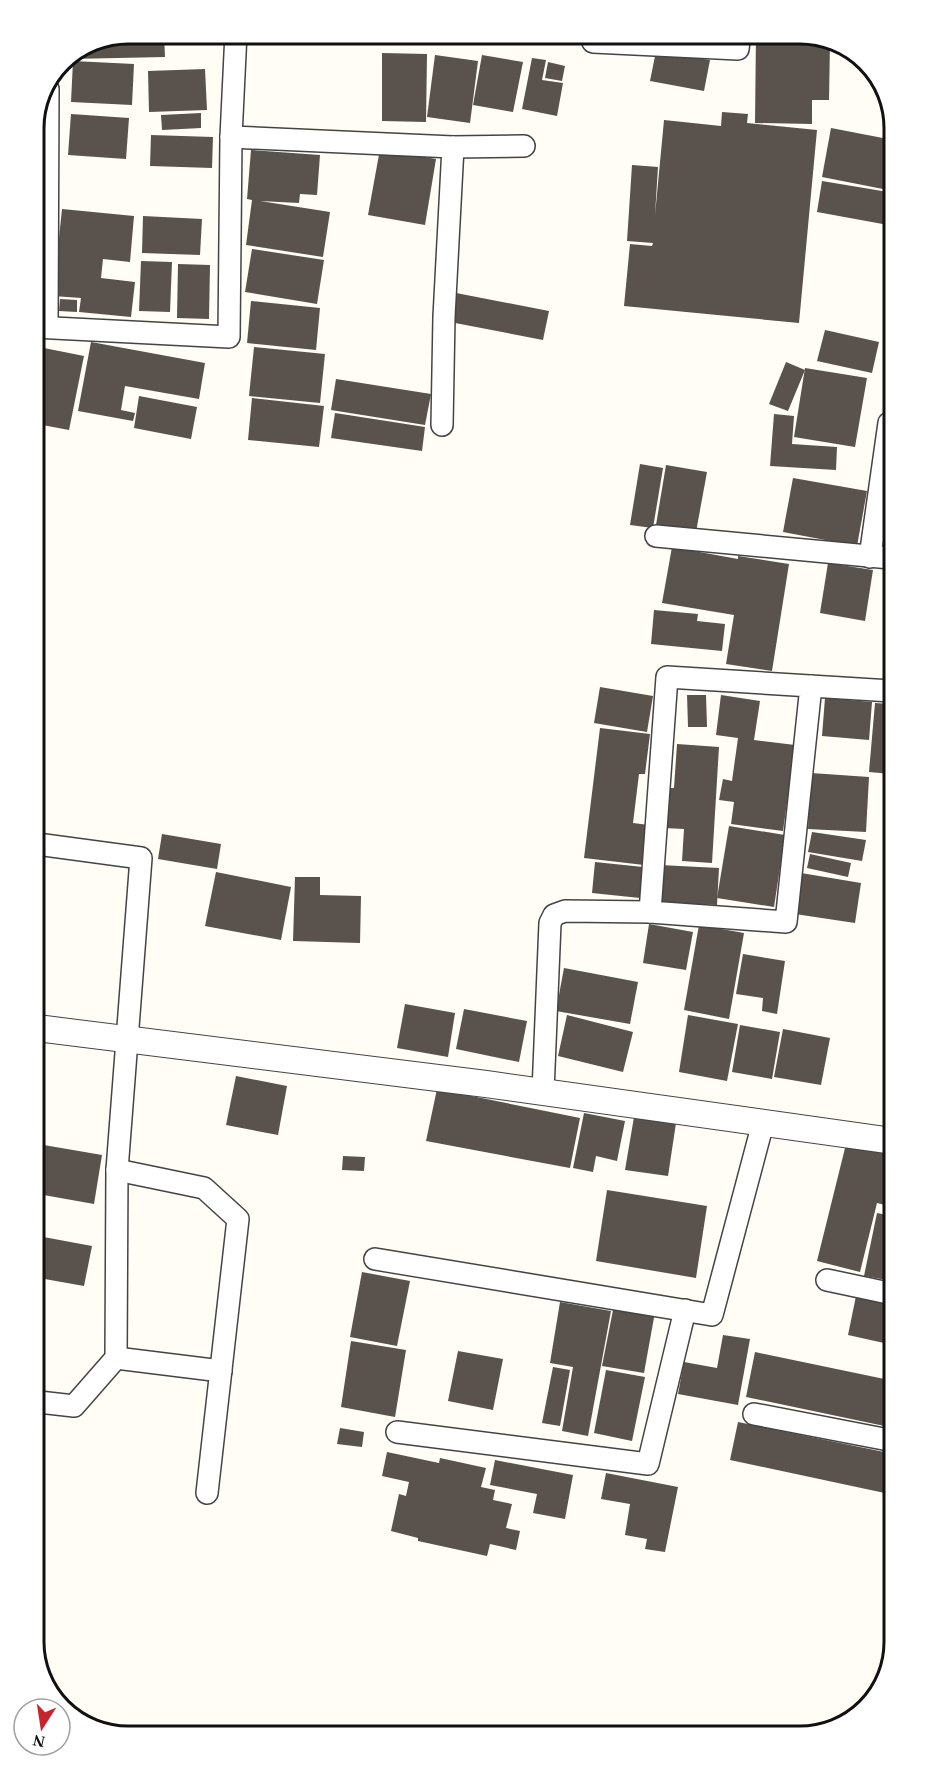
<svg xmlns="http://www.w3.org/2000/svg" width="928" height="1769" font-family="'Times New Roman',serif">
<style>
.building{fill:#5a524d}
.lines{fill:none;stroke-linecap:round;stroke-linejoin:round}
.minor-casing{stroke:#444;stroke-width:24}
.tertiary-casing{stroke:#444;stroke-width:28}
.minor{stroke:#fff;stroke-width:21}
.tertiary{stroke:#fff;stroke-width:26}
.rim{fill:none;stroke:#111;stroke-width:3}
</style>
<rect width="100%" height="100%" fill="#fffdf5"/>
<g class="building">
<polygon points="128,33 164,33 165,57 70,59 69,57"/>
<polygon points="756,33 807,33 830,42 829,100 812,100 812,124 755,123"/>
<polygon points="656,51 710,60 704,91 650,81"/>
<polygon points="382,53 427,54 426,122 382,121"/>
<polygon points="435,55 478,61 470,123 427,117"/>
<polygon points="482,55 523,62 513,112 473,105"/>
<polygon points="532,58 546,60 542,80 563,83 557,116 522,109"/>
<polygon points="73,61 134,64 132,105 71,102"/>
<polygon points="548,62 565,66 562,81 545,78"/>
<polygon points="205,69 207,110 149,112 148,71"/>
<polygon points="722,112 748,114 747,123 817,130 799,323 624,306 630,244 652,246 653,243 627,241 632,165 658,167 655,215 664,120 721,126"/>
<polygon points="201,113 201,128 162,130 161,115"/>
<polygon points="71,114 129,118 126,159 68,155"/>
<polygon points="831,128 888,139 888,190 822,177"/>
<polygon points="151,135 213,137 212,168 150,166"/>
<polygon points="380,149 436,159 425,225 368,215"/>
<polygon points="251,150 320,155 317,195 300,194 299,203 260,201 330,212 323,257 246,245 252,200 247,199"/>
<polygon points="822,181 888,192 888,225 817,212"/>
<polygon points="62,209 134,216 130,262 103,259 101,278 135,282 131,317 79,312 81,298 53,296"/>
<polygon points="143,216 202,219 200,255 142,253"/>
<polygon points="252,249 324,260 317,304 245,292"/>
<polygon points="141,261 172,262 170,312 139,311"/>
<polygon points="178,264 210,265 209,319 177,318"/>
<polygon points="456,293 549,311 543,340 450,322"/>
<polygon points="60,299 77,300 77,312 59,311"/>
<polygon points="251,301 320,308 316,350 247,343"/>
<polygon points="825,330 879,342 872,373 817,361"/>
<polygon points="91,342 205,363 199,399 125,386 121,410 135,413 133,421 78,411"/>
<polygon points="39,347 84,356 69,430 37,424 40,408 34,407 34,370"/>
<polygon points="254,347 325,354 320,403 249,396"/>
<polygon points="786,362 805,370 788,411 769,404"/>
<polygon points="805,368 867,378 855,447 794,437"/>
<polygon points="336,379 431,394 425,425 331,410"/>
<polygon points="139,396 197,407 191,439 134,428"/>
<polygon points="252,398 324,406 319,447 248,440"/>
<polygon points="335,413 425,427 422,451 331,438"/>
<polygon points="774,414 794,416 792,444 837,447 836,470 770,466"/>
<polygon points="640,464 663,468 653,528 630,525"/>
<polygon points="666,465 707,472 696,532 656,525"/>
<polygon points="793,478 867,491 857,546 783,532"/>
<polygon points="672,547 738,559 738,556 789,564 772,671 726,664 734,615 662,603"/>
<polygon points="828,563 873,570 865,621 820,613"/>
<polygon points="654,610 698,614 697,621 725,624 722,651 651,644"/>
<polygon points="600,687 653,696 647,732 594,723"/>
<polygon points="687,695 706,695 707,727 688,727"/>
<polygon points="721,695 760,701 754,740 795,745 783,831 731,824 734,802 719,800 723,779 732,781 738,738 716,735"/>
<polygon points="825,698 872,702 869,740 822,736"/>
<polygon points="875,703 891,704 891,774 869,772"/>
<polygon points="600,728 650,734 645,774 639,774 633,823 649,825 644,865 584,858"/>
<polygon points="677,744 719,747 712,863 682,861 684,829 664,828 666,788 674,788"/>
<polygon points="811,773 869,777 866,832 808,829"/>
<polygon points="729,826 785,835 774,907 717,898"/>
<polygon points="812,832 866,840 862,861 808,852"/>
<polygon points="162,834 221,844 217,869 158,859"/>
<polygon points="810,854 851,863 848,877 807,868"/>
<polygon points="595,862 643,867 640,898 592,893"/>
<polygon points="660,865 719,868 717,905 658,902"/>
<polygon points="216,872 291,887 281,940 205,926"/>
<polygon points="801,873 861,883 855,923 795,914"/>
<polygon points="295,877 320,877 320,895 361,896 360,943 293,941"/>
<polygon points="649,924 693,932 686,970 643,963"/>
<polygon points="699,925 744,933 729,1019 684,1010"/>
<polygon points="743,954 785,961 777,1014 762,1011 763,998 736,994"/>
<polygon points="564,968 638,982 630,1024 556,1011"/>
<polygon points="405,1004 455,1013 448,1057 397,1048"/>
<polygon points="464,1009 527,1021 519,1062 456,1049"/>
<polygon points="567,1015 633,1032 623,1072 558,1056"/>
<polygon points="688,1015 738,1024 727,1081 679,1072"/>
<polygon points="740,1025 780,1032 772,1079 732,1072"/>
<polygon points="783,1029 830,1038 821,1085 774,1077"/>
<polygon points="236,1076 287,1086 278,1135 226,1125"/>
<polygon points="437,1089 580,1118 570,1168 426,1141"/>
<polygon points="584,1113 625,1121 617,1161 596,1156 593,1172 573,1168"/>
<polygon points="634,1117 676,1123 668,1176 625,1170"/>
<polygon points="848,1136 893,1147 893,1207 877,1203 860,1272 817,1261"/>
<polygon points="38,1144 102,1155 94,1204 38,1194"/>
<polygon points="343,1156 365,1157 364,1171 342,1170"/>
<polygon points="607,1190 707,1206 696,1278 596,1261"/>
<polygon points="877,1213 893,1216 893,1281 864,1276"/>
<polygon points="38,1236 92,1246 84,1286 39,1278"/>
<polygon points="362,1272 410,1281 397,1346 350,1337"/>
<polygon points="856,1296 893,1305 893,1345 848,1335"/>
<polygon points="560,1302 611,1311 588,1436 562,1431 573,1367 550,1363"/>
<polygon points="614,1305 655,1312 644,1373 602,1366"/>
<polygon points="723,1335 750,1339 738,1405 678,1394 684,1362 717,1368"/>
<polygon points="351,1341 406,1350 395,1417 341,1407"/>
<polygon points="458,1351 503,1359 493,1410 448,1401"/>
<polygon points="755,1352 894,1381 894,1428 746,1397"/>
<polygon points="553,1367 570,1370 560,1426 542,1423"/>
<polygon points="606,1370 645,1377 632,1441 594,1433"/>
<polygon points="738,1422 894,1454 894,1495 730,1460"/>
<polygon points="340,1428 364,1432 362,1447 337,1444"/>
<polygon points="387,1452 439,1463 440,1458 486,1468 481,1487 495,1490 493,1500 512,1504 506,1528 520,1531 516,1550 490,1544 487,1556 418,1541 418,1538 391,1531 399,1494 406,1496 409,1482 382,1476"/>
<polygon points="495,1460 573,1475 565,1519 533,1513 537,1494 490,1485"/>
<polygon points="606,1473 678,1487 665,1552 645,1549 647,1539 625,1535 630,1504 601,1499"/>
</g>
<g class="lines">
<g class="minor-casing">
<g id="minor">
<polyline points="593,42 738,49 740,33"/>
<polyline points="231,137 453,147 524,146"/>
<polyline points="34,327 229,337 231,137 236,33"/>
<polyline points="47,327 48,89"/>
<polyline points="442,425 444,317 453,147"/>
<polyline points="656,536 890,558"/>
<polyline points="870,557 889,423"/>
<polyline points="811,686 786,922 650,912 667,677 891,691"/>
<polyline points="37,844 141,858 117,1170 116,1358 74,1406 39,1402"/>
<polyline points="543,1092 550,923 554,915 565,911 650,912"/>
<polyline points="117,1170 204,1188 238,1219 207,1493"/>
<polyline points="375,1259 712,1315 763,1123"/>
<polyline points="827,1280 893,1294"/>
<polyline points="116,1358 221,1371"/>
<polyline points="754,1414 894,1441"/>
<polyline points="397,1432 648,1464 685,1310"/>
</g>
</g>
<g class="tertiary-casing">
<polyline id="tertiary" points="37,1028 486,1084 893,1141"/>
</g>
<use href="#minor" class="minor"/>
<use href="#tertiary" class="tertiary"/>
</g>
<path d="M0 0H928V1769H0ZM128 44H800A84 84 0 0 1 884 128V1642A84 84 0 0 1 800 1726H128A84 84 0 0 1 44 1642V128A84 84 0 0 1 128 44Z" fill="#fff" fill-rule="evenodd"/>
<path class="rim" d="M128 44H800A84 84 0 0 1 884 128V1642A84 84 0 0 1 800 1726H128A84 84 0 0 1 44 1642V128A84 84 0 0 1 128 44Z"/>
<g transform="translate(42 1727) rotate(192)"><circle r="28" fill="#ffffff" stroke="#a0a0a0" stroke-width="1.5"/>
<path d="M0-4.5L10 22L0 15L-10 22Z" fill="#c4262e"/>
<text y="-9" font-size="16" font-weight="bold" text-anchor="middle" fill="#111111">N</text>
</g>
</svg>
